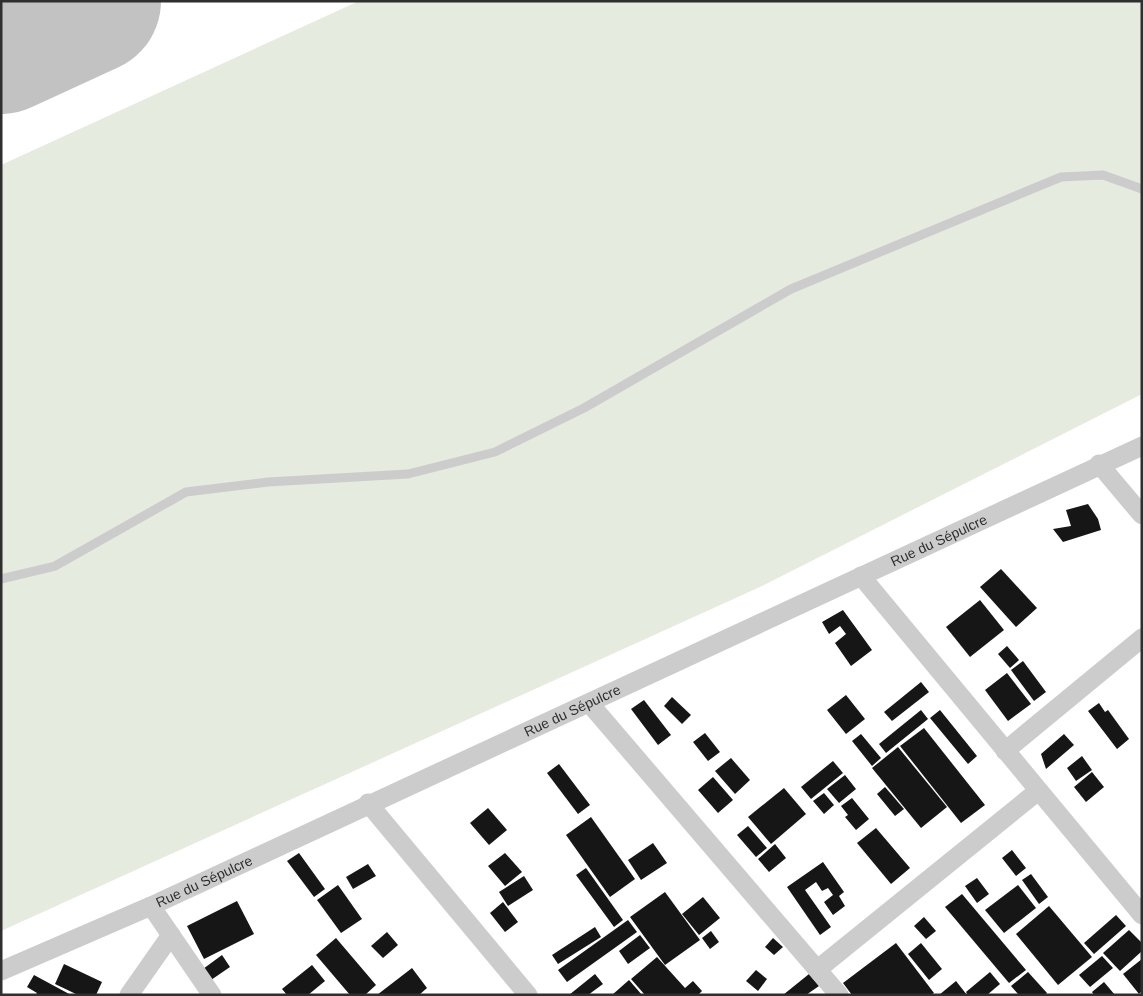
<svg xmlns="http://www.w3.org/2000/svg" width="1143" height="996" font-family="Helvetica,sans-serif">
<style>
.green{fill:#e5ebde}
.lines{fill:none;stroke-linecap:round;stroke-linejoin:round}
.runway{stroke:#c2c2c2;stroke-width:146}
.building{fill:#161616}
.lane{stroke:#ccc;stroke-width:9}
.street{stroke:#ccc;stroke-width:19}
.labels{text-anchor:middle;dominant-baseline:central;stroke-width:5;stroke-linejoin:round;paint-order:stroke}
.street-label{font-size:14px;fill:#2f2f2f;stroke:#fff}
</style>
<rect width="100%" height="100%" fill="#fff"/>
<polygon class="green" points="359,1 1142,1 1142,394 760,587 1,931 1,165"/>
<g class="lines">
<polyline class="runway" points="1,41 88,1"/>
</g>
<g class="building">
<polygon points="1088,504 1098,519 1101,530 1063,542 1053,529 1071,526 1066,510"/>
<polygon points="1001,569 1037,608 1016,627 980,587"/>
<polygon points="980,600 1004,630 970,657 946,627"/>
<polygon points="843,610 872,650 851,666 835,643 846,634 840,626 829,634 822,622"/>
<polygon points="1007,646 1019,660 1010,668 998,654"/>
<polygon points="1023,661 1046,692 1034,701 1011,670"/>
<polygon points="1007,673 1031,704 1008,721 985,690"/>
<polygon points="921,682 929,692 892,721 884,712"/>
<polygon points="846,695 865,719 846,734 827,710"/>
<polygon points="672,697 691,715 682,724 664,706"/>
<polygon points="644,700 671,735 658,745 631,709"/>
<polygon points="1099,703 1105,712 1108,710 1129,739 1117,749 1088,711"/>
<polygon points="921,710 928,719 886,753 879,744"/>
<polygon points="940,710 977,756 968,764 930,718"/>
<polygon points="924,728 985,805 961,823 900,746"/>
<polygon points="705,733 720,752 708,761 693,742"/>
<polygon points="861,734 881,758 872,766 852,741"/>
<polygon points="1064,734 1074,745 1046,769 1041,754"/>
<polygon points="898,747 947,807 921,828 872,768"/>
<polygon points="1082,756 1092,770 1076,781 1067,768"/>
<polygon points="731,758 750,780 735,794 715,771"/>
<polygon points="833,761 843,773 811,799 801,787"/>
<polygon points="559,764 590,805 578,814 547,773"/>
<polygon points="1092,772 1104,787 1086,802 1074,787"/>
<polygon points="845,775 856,789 839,803 827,789"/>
<polygon points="713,777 733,800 718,813 698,790"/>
<polygon points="885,787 904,809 895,816 877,794"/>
<polygon points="784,788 806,814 771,844 748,817"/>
<polygon points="824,793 834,805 824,814 813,801"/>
<polygon points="852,798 869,819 856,830 845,817 848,815 841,806"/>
<polygon points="488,808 507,830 489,845 470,823"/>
<polygon points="591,817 635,879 610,897 566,835"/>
<polygon points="748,826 767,848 756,857 737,835"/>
<polygon points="876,828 910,868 891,884 857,843"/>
<polygon points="653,843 667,863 641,880 628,860"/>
<polygon points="775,844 786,858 769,872 758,859"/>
<polygon points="1012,850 1026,868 1016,876 1002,858"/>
<polygon points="299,853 325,889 314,897 287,861"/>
<polygon points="505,853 522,872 505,886 488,866"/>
<polygon points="823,862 844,892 839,896 845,906 833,915 824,902 833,895 828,888 822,891 816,882 805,890 831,927 820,935 787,887"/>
<polygon points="368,864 376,876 353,889 346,877"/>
<polygon points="586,868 623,920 614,927 576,875"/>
<polygon points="1031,874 1048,897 1039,904 1022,880"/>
<polygon points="524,876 533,890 508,906 499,892"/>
<polygon points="977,878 989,894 977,903 965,886"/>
<polygon points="338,885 362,919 341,933 317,900"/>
<polygon points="1018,885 1036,908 1004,933 985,910"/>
<polygon points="665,892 700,940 665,965 630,917"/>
<polygon points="962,894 1026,970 1009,983 945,907"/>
<polygon points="703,897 720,918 699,935 682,914"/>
<polygon points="237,901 254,934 204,959 187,926"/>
<polygon points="503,902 518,922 505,932 490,913"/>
<polygon points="1049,906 1092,957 1058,985 1016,934"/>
<polygon points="1116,915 1126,926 1094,954 1084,943"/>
<polygon points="924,917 936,931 926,939 914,926"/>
<polygon points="628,920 637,932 567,982 558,970"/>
<polygon points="595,927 601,937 558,964 552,955"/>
<polygon points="1129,930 1142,943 1142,951 1120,971 1103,953"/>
<polygon points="711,931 719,942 710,949 702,938"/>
<polygon points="387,932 398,945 383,958 371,946"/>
<polygon points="640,935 650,948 628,964 619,951"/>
<polygon points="336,938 376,985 365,995 350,995 316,955"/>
<polygon points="773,938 783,947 774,955 765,947"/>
<polygon points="896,943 934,993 931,995 852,995 843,983"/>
<polygon points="921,943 942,969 929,980 908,954"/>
<polygon points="222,955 230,967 211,980 203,969"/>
<polygon points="1102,956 1113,968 1090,987 1079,975"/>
<polygon points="657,957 685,988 693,981 702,991 698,995 645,995 631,979"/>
<polygon points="1142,959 1142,991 1139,994 1123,974"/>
<polygon points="64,964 102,982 96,995 78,995 55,984"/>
<polygon points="312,965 325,981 308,995 287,995 282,989"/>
<polygon points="412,968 427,988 419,995 377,995"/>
<polygon points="756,970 767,979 758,991 746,981"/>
<polygon points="990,972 1000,984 987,995 968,995 966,992"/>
<polygon points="1028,972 1047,993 1045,995 1019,995 1011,986"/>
<polygon points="595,974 603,984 588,995 569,995"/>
<polygon points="809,974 819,986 806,995 783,995"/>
<polygon points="34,975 71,995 36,995 37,993 27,987"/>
<polygon points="629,980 642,995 612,995"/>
<polygon points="956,981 967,995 939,995"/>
<polygon points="1104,982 1115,995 1094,995 1092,992"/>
</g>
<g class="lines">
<polyline class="lane" points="1,579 55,566 186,492 268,482 408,474 495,452 584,408 791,289 1061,177 1103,175 1142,189"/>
<g class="street">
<polyline points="1099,464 1142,515"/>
<polyline points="861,576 1142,915"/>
<polyline points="590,704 839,995"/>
<polyline points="1005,751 1142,638"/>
<polyline points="368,803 528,995"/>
<polyline points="151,906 212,995"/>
<polyline points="818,969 1038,791"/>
<path id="s1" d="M1,971l150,-65 991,-460"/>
<polyline points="129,995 171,935"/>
</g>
</g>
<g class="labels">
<g class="street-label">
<text stroke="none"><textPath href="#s1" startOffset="1032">Rue du Sépulcre</textPath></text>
<text stroke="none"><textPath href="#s1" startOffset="628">Rue du Sépulcre</textPath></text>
<text stroke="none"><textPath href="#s1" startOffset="222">Rue du Sépulcre</textPath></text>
</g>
</g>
<rect width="1143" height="996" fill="none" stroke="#2f2f2f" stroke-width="5"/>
</svg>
